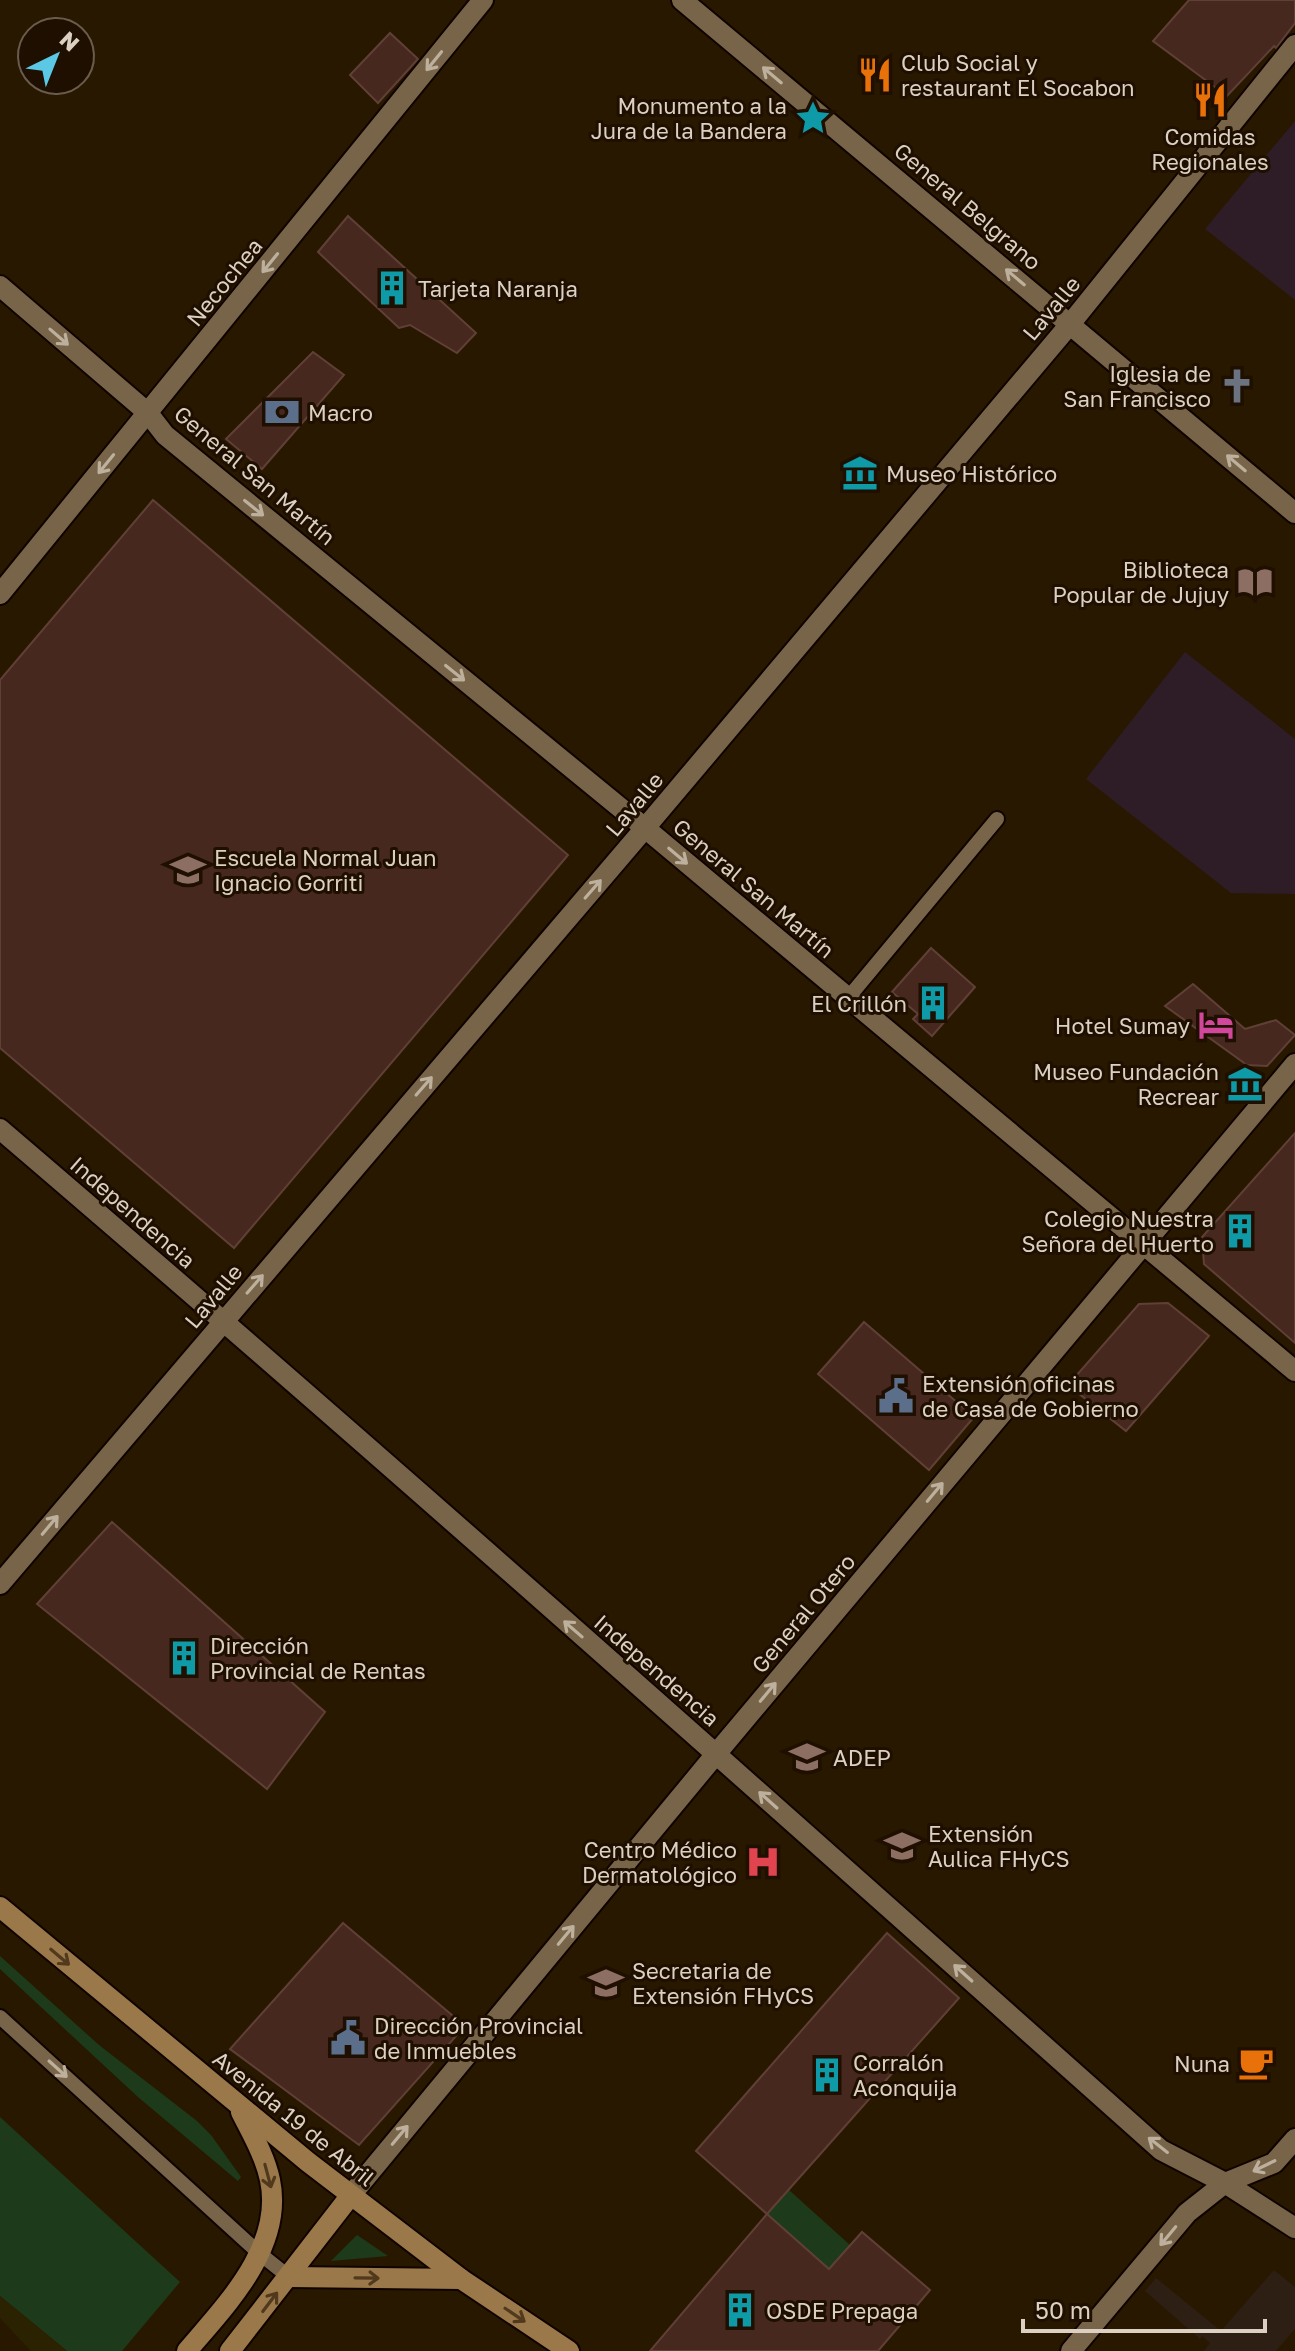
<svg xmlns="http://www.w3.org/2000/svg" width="1295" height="2351" font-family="'Golos Text',sans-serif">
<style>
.education{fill:#2e1d26}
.medical{fill:#2e1f14}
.green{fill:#1d3a1a}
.sand{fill:#2b2202}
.building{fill:#46281f;stroke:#604036;stroke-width:2}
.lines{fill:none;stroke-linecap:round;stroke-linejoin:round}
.lane-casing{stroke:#100400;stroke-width:18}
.street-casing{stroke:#100400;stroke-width:24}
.secondary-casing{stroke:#100400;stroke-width:24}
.lane{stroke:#786549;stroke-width:14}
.street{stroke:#786549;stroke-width:20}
.secondary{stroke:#9a7849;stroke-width:20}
.oneway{stroke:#bdb09d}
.oneway2{stroke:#50391d}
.labels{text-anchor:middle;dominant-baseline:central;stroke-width:6;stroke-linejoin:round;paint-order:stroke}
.poi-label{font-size:22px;fill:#dbd0c1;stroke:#1e0f00;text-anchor:start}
.street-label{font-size:22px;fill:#dbd0c1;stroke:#1e0f00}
</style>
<rect width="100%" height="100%" fill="#281800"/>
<g class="education">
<polygon points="1295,121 1295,300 1205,229"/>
<polygon points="1185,652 1295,739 1295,894 1231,893 1086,779"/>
</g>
<polygon class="medical" points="1274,2270 1295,2287 1295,2329 1276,2351 1204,2351 1210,2343 1202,2336 1200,2339 1145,2291 1156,2278 1221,2331"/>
<g class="green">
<polygon points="0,1956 99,2045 197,2121 211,2135 241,2177 238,2181 138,2097 0,1969"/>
<polygon points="0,2117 180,2282 122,2351 67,2351 0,2296"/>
<polygon points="789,2190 850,2245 829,2269 767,2214"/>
<polygon points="357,2235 388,2256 331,2261"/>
</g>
<polygon class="sand" points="0,2296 67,2351 31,2351 0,2318"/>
<g class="building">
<polygon points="1189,0 1295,0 1295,23 1276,48 1274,46 1227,96 1153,41"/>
<polygon points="390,33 418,59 378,103 350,75"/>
<polygon points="348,216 476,333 457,353 410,325 399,328 318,252"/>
<polygon points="313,352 344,375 262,469 226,439"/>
<polygon points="153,500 568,855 234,1248 0,1048 0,680"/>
<polygon points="931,948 975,987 932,1036 913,1019 918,1014 892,992"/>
<polygon points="1193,984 1245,1029 1276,1020 1295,1035 1267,1066 1247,1065 1165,1006"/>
<polygon points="1295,1133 1295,1343 1204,1264 1202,1237"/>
<polygon points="1168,1303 1209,1336 1126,1431 1068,1385 1139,1304"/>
<polygon points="864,1322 974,1417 929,1470 818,1374"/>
<polygon points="112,1522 325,1712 267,1789 37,1604"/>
<polygon points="343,1923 465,2026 359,2145 230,2049"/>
<polygon points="887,1933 959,1998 767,2214 696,2151"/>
<polygon points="767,2214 829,2269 862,2232 930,2290 878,2351 650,2351"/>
</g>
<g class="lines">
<g class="lane-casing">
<g id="lane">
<polyline points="848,998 997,819"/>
<polyline points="0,2017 259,2253 289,2277"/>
</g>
</g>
<g class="street-casing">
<g id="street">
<polyline points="682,0 1295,513"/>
<polyline points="0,286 148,413 165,435 645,828 1295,1371"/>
<polyline points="0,594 483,0"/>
<path d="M0,1129c392,335 776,678 1161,1021l64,33 70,45"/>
<polyline points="0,1584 645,828 1071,323 1295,45"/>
<polyline points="351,2195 716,1754 1295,1064"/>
<polyline points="1071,2351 1187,2213 1225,2183 1274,2163 1295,2139"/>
</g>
</g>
<g class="secondary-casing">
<g id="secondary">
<polyline points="0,1907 308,2162 461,2279 569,2351"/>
<polyline points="289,2277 461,2279"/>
<path d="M187,2351c39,-46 97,-104 83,-171 -5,-24 -18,-46 -29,-68"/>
<polyline points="230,2351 351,2195"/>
</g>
</g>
<use href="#lane" class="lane"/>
<use href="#street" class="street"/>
<use href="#secondary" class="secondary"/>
</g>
<defs><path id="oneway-shaft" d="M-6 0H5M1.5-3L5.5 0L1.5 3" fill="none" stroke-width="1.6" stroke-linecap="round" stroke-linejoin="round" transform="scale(2)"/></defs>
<g class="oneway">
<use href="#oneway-shaft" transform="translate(434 61) rotate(129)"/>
<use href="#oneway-shaft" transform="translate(772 75) rotate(-140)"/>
<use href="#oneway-shaft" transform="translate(270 263) rotate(129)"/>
<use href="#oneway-shaft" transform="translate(1015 277) rotate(-140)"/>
<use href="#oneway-shaft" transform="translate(59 337) rotate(41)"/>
<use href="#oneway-shaft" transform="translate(1236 463) rotate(-140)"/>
<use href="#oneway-shaft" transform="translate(106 464) rotate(129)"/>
<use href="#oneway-shaft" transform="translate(254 508) rotate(39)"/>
<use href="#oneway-shaft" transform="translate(455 673) rotate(39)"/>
<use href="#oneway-shaft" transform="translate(678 856) rotate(40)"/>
<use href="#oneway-shaft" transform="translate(593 889) rotate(-49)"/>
<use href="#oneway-shaft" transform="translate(424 1086) rotate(-49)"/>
<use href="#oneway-shaft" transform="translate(255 1284) rotate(-49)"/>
<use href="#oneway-shaft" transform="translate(935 1492) rotate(-50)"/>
<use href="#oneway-shaft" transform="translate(50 1525) rotate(-50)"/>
<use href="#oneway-shaft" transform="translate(573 1629) rotate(-139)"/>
<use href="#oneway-shaft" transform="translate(768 1692) rotate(-50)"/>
<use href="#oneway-shaft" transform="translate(768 1800) rotate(-138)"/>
<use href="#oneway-shaft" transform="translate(566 1935) rotate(-50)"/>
<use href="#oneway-shaft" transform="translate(963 1973) rotate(-138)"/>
<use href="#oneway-shaft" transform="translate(58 2069) rotate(42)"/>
<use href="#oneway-shaft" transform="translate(400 2135) rotate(-50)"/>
<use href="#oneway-shaft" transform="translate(1158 2145) rotate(-142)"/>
<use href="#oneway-shaft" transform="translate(1264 2166) rotate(154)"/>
<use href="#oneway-shaft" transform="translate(1168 2236) rotate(130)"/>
</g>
<g class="oneway2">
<use href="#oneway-shaft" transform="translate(60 1957) rotate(40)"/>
<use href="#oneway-shaft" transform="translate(268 2176) rotate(75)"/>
<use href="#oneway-shaft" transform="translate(367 2278) rotate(1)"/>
<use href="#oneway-shaft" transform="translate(270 2302) rotate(-53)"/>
<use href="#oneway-shaft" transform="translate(515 2315) rotate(34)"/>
</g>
<defs>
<g id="restaurant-bare" transform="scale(2.76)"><path d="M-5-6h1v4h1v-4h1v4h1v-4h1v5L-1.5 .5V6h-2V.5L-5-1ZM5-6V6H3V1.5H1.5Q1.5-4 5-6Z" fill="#e8710a" stroke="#1e0f00" stroke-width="2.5" paint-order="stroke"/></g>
<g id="sight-bare" transform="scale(2.76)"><path d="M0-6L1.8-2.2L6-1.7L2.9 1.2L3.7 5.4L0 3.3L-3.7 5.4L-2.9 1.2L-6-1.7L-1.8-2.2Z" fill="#0f9aa8" stroke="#1e0f00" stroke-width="2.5" paint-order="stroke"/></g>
<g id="building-bare" transform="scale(2.76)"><path d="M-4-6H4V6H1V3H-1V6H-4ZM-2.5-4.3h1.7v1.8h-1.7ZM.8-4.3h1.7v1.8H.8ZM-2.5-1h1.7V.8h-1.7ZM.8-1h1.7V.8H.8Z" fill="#0f9aa8" stroke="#1e0f00" stroke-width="2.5" paint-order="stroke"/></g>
<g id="church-bare" transform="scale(2.76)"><path d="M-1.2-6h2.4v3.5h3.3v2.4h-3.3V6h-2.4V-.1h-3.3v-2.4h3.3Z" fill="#6b7280" stroke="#1e0f00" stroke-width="2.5" paint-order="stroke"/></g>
<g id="bank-bare" transform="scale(2.76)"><path d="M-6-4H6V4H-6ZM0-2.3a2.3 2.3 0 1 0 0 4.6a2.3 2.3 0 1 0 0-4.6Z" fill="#5c6f8a" stroke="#1e0f00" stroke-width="2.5" paint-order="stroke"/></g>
<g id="museum-bare" transform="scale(2.76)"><path d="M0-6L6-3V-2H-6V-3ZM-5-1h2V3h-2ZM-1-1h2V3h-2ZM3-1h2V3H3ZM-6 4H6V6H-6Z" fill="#0f9aa8" stroke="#1e0f00" stroke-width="2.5" paint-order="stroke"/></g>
<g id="library-bare" transform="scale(2.76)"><path d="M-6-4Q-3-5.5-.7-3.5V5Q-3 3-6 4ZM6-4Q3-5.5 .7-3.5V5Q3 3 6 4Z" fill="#8d6e63" stroke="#1e0f00" stroke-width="2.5" paint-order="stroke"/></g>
<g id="school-bare" transform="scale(2.76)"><path d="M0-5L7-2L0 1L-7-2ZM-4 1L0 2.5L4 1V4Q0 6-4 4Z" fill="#8d6e63" stroke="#1e0f00" stroke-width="2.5" paint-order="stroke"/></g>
<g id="hotel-bare" transform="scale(2.76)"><path d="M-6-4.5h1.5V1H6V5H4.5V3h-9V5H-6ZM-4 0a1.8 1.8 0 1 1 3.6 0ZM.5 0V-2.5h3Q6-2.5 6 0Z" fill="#d1479c" stroke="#1e0f00" stroke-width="2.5" paint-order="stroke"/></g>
<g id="civic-bare" transform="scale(2.76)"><path d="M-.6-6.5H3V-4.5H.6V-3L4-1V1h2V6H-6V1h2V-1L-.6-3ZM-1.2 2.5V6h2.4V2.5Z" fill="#5c6f8a" stroke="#1e0f00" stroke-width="2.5" paint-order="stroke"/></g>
<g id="university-bare" transform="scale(2.76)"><path d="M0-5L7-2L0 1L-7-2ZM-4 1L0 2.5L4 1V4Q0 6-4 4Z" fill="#8d6e63" stroke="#1e0f00" stroke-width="2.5" paint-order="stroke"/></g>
<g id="hospital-bare" transform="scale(2.76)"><path d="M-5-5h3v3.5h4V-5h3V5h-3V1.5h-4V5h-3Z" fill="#e0444e" stroke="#1e0f00" stroke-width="2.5" paint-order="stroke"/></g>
<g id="cafe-bare" transform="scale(2.76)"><path d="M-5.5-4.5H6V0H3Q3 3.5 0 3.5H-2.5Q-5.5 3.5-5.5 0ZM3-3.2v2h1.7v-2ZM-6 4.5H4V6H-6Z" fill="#e8710a" stroke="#1e0f00" stroke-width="2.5" paint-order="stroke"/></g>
</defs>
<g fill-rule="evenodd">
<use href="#restaurant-bare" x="875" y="75"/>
<use href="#restaurant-bare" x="1210" y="100"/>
<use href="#sight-bare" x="813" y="118"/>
<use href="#building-bare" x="392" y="288"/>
<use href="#church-bare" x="1237" y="386"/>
<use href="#bank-bare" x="282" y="412"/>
<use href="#museum-bare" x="860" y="473"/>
<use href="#library-bare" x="1255" y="582"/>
<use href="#school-bare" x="188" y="870"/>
<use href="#building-bare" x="933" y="1003"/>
<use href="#hotel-bare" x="1216" y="1025"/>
<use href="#museum-bare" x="1245" y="1084"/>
<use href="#building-bare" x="1240" y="1231"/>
<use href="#civic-bare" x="896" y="1396"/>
<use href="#building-bare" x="184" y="1658"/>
<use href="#school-bare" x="807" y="1757"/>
<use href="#university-bare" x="902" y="1846"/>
<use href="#hospital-bare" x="763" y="1862"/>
<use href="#university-bare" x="606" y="1983"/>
<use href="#civic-bare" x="348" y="2038"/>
<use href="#cafe-bare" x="1256" y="2063"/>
<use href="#building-bare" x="827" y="2075"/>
<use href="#building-bare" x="740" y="2310"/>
</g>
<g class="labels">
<g class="poi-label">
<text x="901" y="62">Club Social y<tspan x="901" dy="25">restaurant El Socabon</tspan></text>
<text x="787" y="105" text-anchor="end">Monumento a la<tspan x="787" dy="25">Jura de la Bandera</tspan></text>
<text x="1210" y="136" text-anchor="middle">Comidas<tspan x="1210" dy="25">Regionales</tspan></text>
<text x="418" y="288">Tarjeta Naranja</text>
<text x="1211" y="373" text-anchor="end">Iglesia de<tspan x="1211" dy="25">San Francisco</tspan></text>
<text x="308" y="412">Macro</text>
<text x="886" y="473">Museo Histórico</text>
<text x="1229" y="569" text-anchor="end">Biblioteca<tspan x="1229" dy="25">Popular de Jujuy</tspan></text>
<text x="214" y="857">Escuela Normal Juan<tspan x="214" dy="25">Ignacio Gorriti</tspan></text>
<text x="907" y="1003" text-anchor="end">El Crillón</text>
<text x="1190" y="1025" text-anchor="end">Hotel Sumay</text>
<text x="1219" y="1071" text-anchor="end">Museo Fundación<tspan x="1219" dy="25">Recrear</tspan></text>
<text x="1214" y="1218" text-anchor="end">Colegio Nuestra<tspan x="1214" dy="25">Señora del Huerto</tspan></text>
<text x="922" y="1383">Extensión oficinas<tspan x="922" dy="25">de Casa de Gobierno</tspan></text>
<text x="210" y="1645">Dirección<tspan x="210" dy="25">Provincial de Rentas</tspan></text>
<text x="833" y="1757">ADEP</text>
<text x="928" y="1833">Extensión<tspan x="928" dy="25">Aulica FHyCS</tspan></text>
<text x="737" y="1849" text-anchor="end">Centro Médico<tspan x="737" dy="25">Dermatológico</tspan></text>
<text x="632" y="1970">Secretaria de<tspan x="632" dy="25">Extensión FHyCS</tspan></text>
<text x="374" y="2025">Dirección Provincial<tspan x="374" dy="25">de Inmuebles</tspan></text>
<text x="853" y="2062">Corralón<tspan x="853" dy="25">Aconquija</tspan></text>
<text x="1230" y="2063" text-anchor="end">Nuna</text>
<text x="766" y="2310">OSDE Prepaga</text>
</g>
<g class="street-label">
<text transform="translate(968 206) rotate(40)">General Belgrano</text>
<text transform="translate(224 282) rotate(-51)">Necochea</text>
<text transform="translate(1051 308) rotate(-50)">Lavalle</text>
<text transform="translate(255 475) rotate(40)">General San Martín</text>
<text transform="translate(634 804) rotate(-50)">Lavalle</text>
<text transform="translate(754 888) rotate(40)">General San Martín</text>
<text transform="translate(133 1212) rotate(41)">Independencia</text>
<text transform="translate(213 1296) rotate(-50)">Lavalle</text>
<text transform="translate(803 1613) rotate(-50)">General Otero</text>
<text transform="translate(657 1670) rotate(41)">Independencia</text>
<text transform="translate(294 2118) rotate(39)">Avenida 19 de Abril</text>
</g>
</g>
<g transform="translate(56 56) rotate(43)"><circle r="38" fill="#1e0f00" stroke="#6a5c4d" stroke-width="2"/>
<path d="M0-6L14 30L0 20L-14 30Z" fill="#5bc8e6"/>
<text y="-12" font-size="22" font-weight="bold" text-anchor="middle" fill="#dbd0c1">N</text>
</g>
<path d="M1023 2319v12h242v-12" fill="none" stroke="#dbd0c1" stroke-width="4"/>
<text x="1035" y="2319" font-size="24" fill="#dbd0c1" stroke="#1e0f00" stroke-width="6" paint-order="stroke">50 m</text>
</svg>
